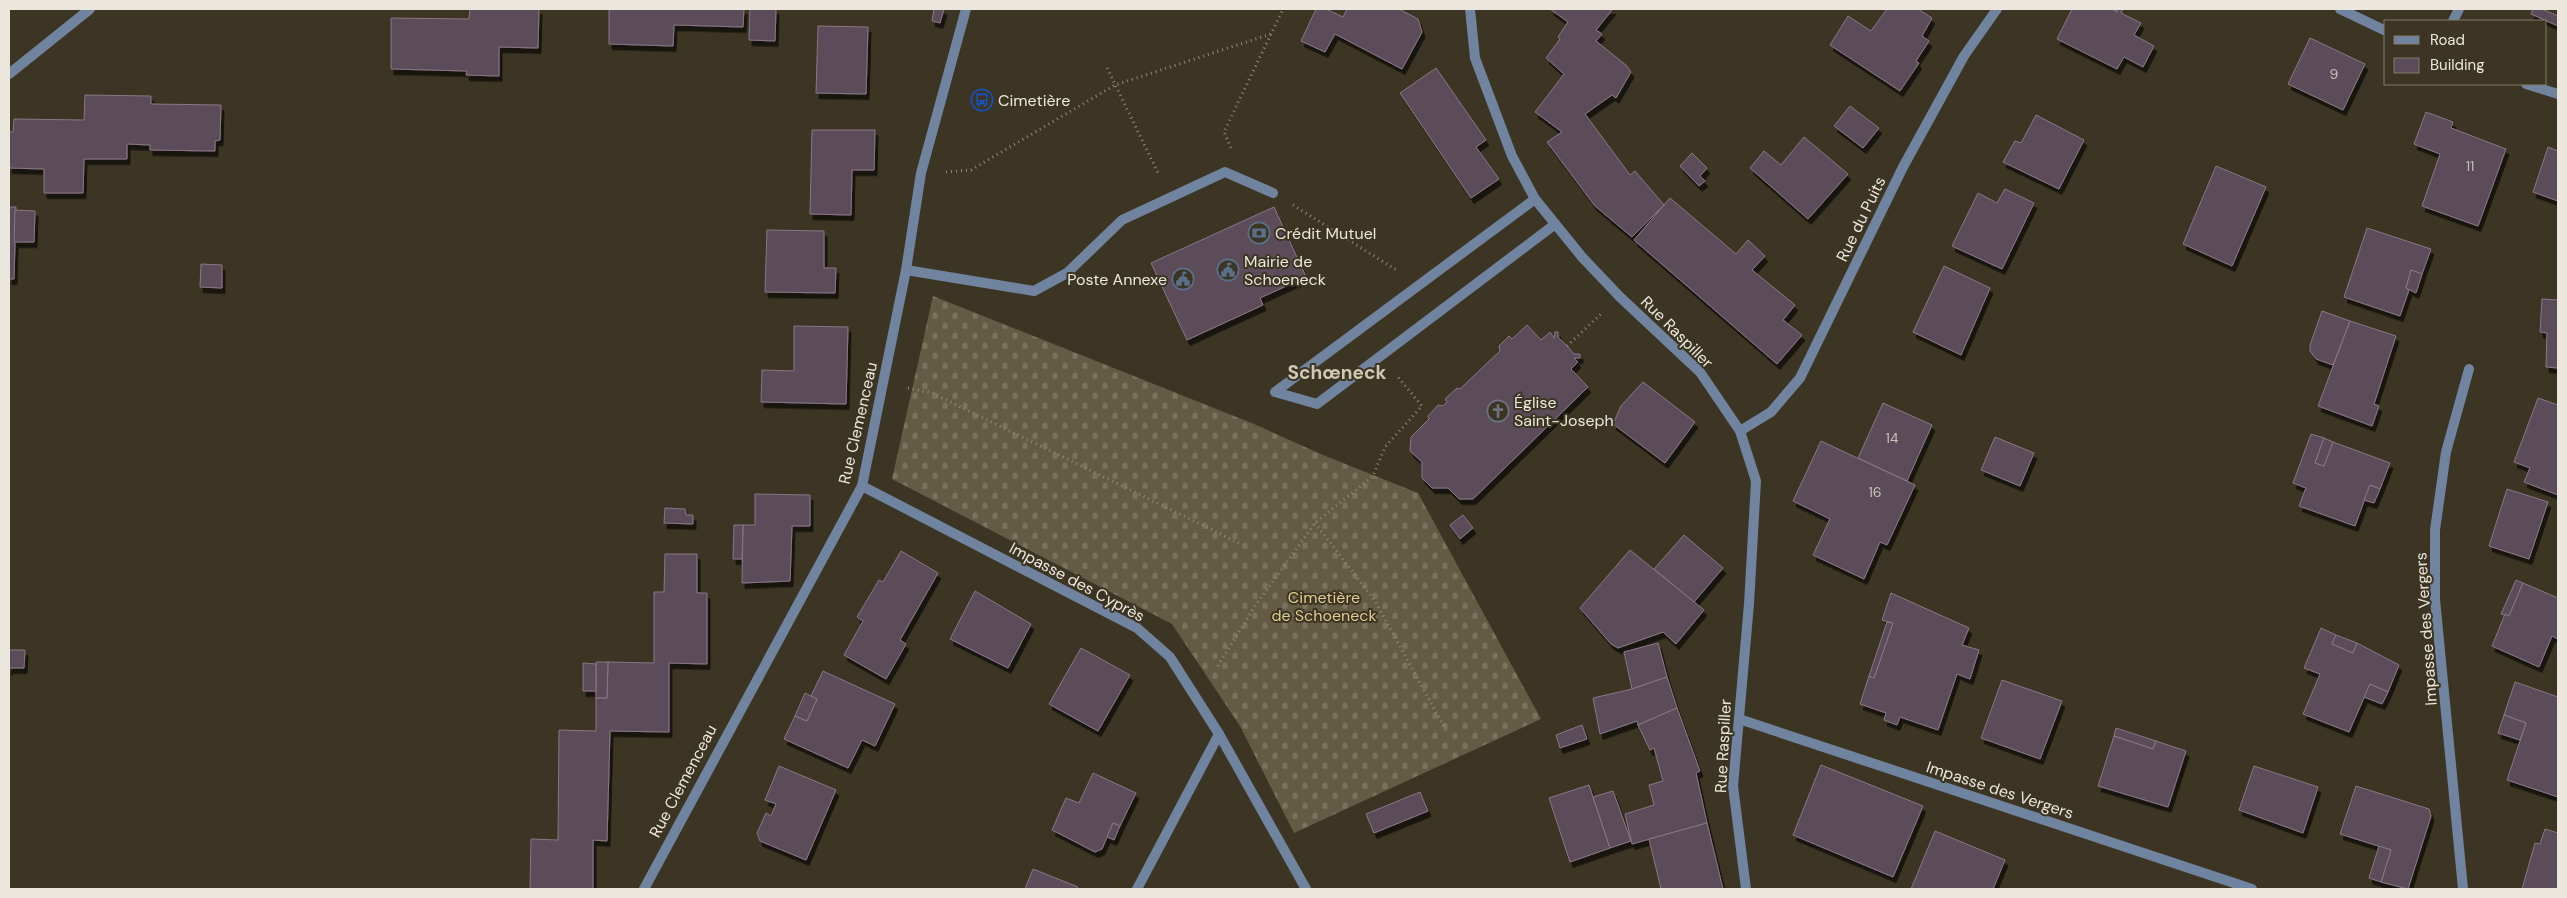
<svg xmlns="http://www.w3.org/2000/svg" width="2567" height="898" font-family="'DM Sans',sans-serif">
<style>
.cemetery{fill:url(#cemetery-stones)}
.building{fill:#5c4b59;stroke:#8a7786;filter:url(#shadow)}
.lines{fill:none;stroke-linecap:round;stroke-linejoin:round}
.path{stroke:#908a7c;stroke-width:3;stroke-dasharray:1 4;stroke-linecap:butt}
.lane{stroke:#70839f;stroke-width:10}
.street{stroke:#70839f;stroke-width:10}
.labels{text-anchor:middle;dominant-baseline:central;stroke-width:4;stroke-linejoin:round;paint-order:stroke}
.number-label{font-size:14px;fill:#c7c0bb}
.poi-label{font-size:16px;fill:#ebe7dc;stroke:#3c3523;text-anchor:start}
.street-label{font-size:16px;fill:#ebe7dc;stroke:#3c3523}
.park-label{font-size:16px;fill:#e0cb92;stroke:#3c3523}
.quarter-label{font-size:19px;font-weight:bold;fill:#d1c9b3;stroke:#3c3523}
</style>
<defs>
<pattern id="cemetery-stones" width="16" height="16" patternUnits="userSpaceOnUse" patternTransform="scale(1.25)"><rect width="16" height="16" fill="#635b44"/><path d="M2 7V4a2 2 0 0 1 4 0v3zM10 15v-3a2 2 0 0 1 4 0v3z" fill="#7a735e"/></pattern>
<filter id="shadow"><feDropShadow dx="3" dy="5.5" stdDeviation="0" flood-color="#0009"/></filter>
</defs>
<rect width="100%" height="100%" fill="#3c3523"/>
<polygon class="cemetery" points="933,296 1254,424 1323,455 1418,493 1541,719 1294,833 1240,726 1172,624 892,479"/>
<g class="building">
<polygon points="470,9 539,9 538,48 499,47 499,76 466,75 467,71 391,69 391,18 469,19"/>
<polygon points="609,9 744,9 743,27 674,25 673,46 609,44"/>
<polygon points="750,9 776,9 775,41 749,40"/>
<polygon points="934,9 944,9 940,23 932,21"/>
<polygon points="1316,9 1326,9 1343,17 1347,9 1399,9 1418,19 1422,32 1402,69 1335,34 1325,52 1301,41"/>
<polygon points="1550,9 1613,9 1596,30 1602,34 1596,41 1627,66 1631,72 1616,98 1612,95 1585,114 1630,175 1635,171 1664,205 1632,237 1595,206 1547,142 1562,132 1535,112 1564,74 1546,58 1560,39 1558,37 1568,22"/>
<polygon points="1887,9 1918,9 1932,18 1922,36 1929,41 1916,61 1919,63 1900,91 1830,45 1848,16 1871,31"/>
<polygon points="2072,9 2112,9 2118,12 2112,9 2123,9 2121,13 2141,23 2134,35 2154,46 2143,67 2124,57 2117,69 2057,39"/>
<polygon points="2533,9 2542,9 2558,16 2558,26 2531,14"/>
<polygon points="818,26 868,27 866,94 816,93"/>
<polygon points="2310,38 2365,64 2343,110 2288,84"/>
<polygon points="1436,68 1486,140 1476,147 1499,179 1471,198 1400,93"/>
<polygon points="85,95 151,96 151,104 221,105 220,140 215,141 215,151 150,150 150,145 127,144 127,159 84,159 83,193 44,193 44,169 9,168 9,132 13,132 14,119 84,120"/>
<polygon points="1850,106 1879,128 1863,148 1834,126"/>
<polygon points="2426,112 2453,122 2451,128 2506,149 2478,226 2422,206 2440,154 2414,144"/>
<polygon points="2036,115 2084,140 2059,189 2003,162 2015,141 2021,143"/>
<polygon points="812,130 875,130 874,170 852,170 851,215 810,214"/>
<polygon points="1804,137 1848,174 1808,219 1750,168 1764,151 1781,165"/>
<polygon points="2548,147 2558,151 2558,201 2533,192"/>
<polygon points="1692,153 1707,168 1700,176 1705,181 1699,186 1680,166"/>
<polygon points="2216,166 2266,187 2232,266 2183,244"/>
<polygon points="2005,189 2034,203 2002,269 1952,246 1978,193 1997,203"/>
<polygon points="1670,198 1736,254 1748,240 1765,256 1752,270 1795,305 1783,320 1802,335 1777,364 1634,240"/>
<polygon points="9,207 16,207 14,279 9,279"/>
<polygon points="1274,207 1306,277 1260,298 1263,305 1187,340 1151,263"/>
<polygon points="15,210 35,211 34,242 14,242"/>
<polygon points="2367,228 2431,249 2422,274 2411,270 2406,288 2409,290 2400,316 2344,297"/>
<polygon points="767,230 824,231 824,268 836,268 835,293 765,292"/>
<polygon points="201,264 222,265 222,288 200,287"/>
<polygon points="1944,266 1990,288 1961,355 1913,332"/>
<polygon points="2411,270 2422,274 2416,293 2406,288"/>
<polygon points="2542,299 2558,300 2558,368 2546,367 2547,333 2540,332"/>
<polygon points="2322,311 2350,321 2333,365 2316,359 2310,351 2310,345"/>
<polygon points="2350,321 2396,336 2374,404 2379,406 2372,426 2318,406"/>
<polygon points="1527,325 1541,340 1550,332 1554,338 1555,332 1558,332 1558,337 1567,346 1574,354 1580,354 1580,358 1574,358 1578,362 1571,369 1588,387 1473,499 1459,499 1448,488 1432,488 1422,478 1422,462 1410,451 1411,437 1429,419 1428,416 1438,405 1443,406 1447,402 1445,399 1457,388 1460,389 1500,351 1499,346 1509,336 1512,339"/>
<polygon points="794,326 848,327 846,404 761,402 762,370 794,371"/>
<polygon points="1643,382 1695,422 1665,463 1613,424 1621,406"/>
<polygon points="2538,398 2558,405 2558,495 2524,482 2530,468 2514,462"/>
<polygon points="1883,403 1932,425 1907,481 1858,458"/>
<polygon points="2311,434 2324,438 2315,463 2324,466 2333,442 2390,463 2380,489 2370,485 2355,526 2299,506 2306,488 2293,483"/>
<polygon points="1995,437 2034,453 2020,486 1981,470"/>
<polygon points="2324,438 2333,442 2324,466 2315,463"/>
<polygon points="1821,441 1915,485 1887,545 1880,542 1864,579 1813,555 1830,519 1793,501"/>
<polygon points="2370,485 2380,489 2374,503 2364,500"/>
<polygon points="2507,489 2548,502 2529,559 2489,546"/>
<polygon points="755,494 810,495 810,526 792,526 790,581 742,583 743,525 755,525"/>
<polygon points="665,508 685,509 686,515 693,515 693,524 664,523"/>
<polygon points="1463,515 1473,528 1460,539 1450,525"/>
<polygon points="734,525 743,525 742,559 733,559"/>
<polygon points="1684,535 1723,568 1694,602 1654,569"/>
<polygon points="1630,550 1704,610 1676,644 1663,632 1618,648 1611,644 1580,608"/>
<polygon points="901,551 938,573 900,640 906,644 886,679 844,655 863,621 857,617 879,580 883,582"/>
<polygon points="665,554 697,554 697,593 707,593 707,664 669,663 669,732 610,731 607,841 593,840 593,889 530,889 531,839 558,840 559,730 596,731 596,698 607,698 608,662 654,663 654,592 664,592"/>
<polygon points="2516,580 2523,583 2509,616 2501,614"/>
<polygon points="2523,583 2558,598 2558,639 2552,636 2539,667 2492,646 2505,614 2509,616"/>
<polygon points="975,591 1031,624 1008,668 950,639"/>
<polygon points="1891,593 1969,628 1962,645 1979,650 1970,679 1957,674 1938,730 1900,717 1897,725 1884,720 1886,713 1860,704 1869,676 1874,678 1893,623 1882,620"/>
<polygon points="1887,622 1893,623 1874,678 1869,676"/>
<polygon points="2321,628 2336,635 2332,644 2353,653 2357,643 2399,665 2388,692 2370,684 2349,732 2303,714 2320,674 2304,668"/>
<polygon points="2336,635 2357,643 2353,653 2332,644"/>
<polygon points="1658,643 1667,677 1632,689 1624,652"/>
<polygon points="1081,648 1130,675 1098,731 1049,704"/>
<polygon points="9,650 25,650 24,668 9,668 9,670"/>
<polygon points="596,662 608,662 607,698 596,698"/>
<polygon points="583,663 596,664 596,691 583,691"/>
<polygon points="823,671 895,704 875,746 862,740 848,768 784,739 795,716 807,721 817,699 811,696"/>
<polygon points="1667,677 1677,708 1638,725 1637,721 1600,734 1593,698 1632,689"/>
<polygon points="2002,680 2062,701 2040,759 1981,738"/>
<polygon points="2515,682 2558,697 2558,797 2507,780 2526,723 2504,715"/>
<polygon points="2370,684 2388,692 2382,704 2364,697"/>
<polygon points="805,693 817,699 807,721 795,716"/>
<polygon points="1677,708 1700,771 1696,773 1707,823 1632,844 1625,814 1654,805 1649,785 1663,781 1654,748 1650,750 1638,725"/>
<polygon points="2504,715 2526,723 2520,740 2498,733"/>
<polygon points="1582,725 1587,739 1560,748 1556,735"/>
<polygon points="2116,728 2156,741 2153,749 2114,736"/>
<polygon points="2114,736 2153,749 2156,741 2186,751 2168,807 2098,786"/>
<polygon points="1821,765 1923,806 1893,877 1793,835"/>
<polygon points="779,766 836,790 806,860 760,841 757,833 766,813 771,816 776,804 765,800"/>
<polygon points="2254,766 2318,787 2303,833 2239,810"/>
<polygon points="1093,773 1136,793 1120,826 1113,823 1102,849 1095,852 1052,830 1066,798 1079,803"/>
<polygon points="1589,785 1610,848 1570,862 1549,798"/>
<polygon points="2356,786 2429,809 2431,816 2408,889 2381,882 2391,850 2340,834"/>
<polygon points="1613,791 1631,841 1610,848 1593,797"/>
<polygon points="1420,792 1428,811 1374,833 1366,814"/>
<polygon points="1113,823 1120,826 1114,840 1107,837"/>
<polygon points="1707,823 1723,889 1661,889 1649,839"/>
<polygon points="2545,829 2558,833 2558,889 2522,889 2535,843 2540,844"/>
<polygon points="1935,831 2005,860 1993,889 1911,889"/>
<polygon points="2379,846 2391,850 2381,882 2369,878"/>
<polygon points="1033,869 1078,887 1077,889 1025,889"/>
</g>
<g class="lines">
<g class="path">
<polyline points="1107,68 1159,175"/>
<polyline points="1231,148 1224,132 1283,9"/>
<polyline points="946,172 971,170 1115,85 1271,34"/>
<polyline points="1293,205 1398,271"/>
<polyline points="1567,346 1601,314"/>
<polyline points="908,388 932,393 1241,544"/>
<polyline points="1315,523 1375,601 1447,732"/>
<polyline points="1218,666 1253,609 1315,523 1373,476 1385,447 1422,406 1397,376"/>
</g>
<polyline class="lane" points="906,270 1034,291 1067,273 1122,220 1225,172 1273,193"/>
<g class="street">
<polyline points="1470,9 1475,58 1512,156 1535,199 1582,257 1620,297 1700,372 1740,431 1756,481 1749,604 1733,786 1746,889"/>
<polyline points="2340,9 2386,31"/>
<polyline points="2453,21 2459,9"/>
<polyline points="9,74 90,9"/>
<polyline points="2526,84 2558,94"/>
<polyline points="1535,199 1275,392 1317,404 1554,225"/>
<polyline points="1740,431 1771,412 1800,378 1903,167 1964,56 1997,9"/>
<polyline points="862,486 1137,628 1170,657 1219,734 1306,889"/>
<polyline points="1739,719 2252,889"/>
<polyline points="644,889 862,486 906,270 921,173 966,9"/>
<polyline points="1137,889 1219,734"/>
<polyline points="2463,889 2435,599 2435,530 2446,452 2469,369"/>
</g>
</g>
<defs>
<g id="bus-ring" transform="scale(1.125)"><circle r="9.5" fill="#3c3523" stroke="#1a4fb4" stroke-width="1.5"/><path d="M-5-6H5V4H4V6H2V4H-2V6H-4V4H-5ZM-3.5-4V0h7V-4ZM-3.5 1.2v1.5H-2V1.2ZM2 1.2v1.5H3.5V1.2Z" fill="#1a4fb4"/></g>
<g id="bank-ring" transform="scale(1.125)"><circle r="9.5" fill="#3c3523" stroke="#5c6f8a" stroke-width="1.5"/><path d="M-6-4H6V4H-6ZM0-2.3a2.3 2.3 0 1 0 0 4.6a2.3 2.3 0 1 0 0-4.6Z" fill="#5c6f8a"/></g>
<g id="civic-ring" transform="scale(1.125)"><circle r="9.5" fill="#3c3523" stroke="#5c6f8a" stroke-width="1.5"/><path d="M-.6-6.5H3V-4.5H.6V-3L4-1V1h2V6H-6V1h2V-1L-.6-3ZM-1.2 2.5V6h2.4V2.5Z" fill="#5c6f8a"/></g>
<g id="church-ring" transform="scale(1.125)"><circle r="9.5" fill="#3c3523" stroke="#6b7280" stroke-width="1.5"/><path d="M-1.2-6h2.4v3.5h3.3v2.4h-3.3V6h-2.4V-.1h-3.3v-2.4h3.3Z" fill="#6b7280"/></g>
</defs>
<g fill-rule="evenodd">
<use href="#bus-ring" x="982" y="100"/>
<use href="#bank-ring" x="1259" y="233"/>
<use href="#civic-ring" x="1228" y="270"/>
<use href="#civic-ring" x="1183" y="279"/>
<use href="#church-ring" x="1498" y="411"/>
</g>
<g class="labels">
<g class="number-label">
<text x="2334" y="74">9</text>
<text x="2470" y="166">11</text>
<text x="1892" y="438">14</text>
<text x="1875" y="492">16</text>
</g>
<g class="poi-label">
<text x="998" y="100">Cimetière</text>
<text x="1275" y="233">Crédit Mutuel</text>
<text x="1244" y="261">Mairie de<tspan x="1244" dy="18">Schoeneck</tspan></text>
<text x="1167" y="279" text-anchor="end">Poste Annexe</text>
<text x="1514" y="402">Église<tspan x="1514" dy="18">Saint-Joseph</tspan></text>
</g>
<g class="street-label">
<text transform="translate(1861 219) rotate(-64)">Rue du Puits</text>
<text transform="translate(1677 332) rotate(45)">Rue Raspiller</text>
<text transform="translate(858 423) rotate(-77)">Rue Clemenceau</text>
<text transform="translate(1077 582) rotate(28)">Impasse des Cyprès</text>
<text transform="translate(2426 629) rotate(-94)">Impasse des Vergers</text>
<text transform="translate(1723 746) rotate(-87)">Rue Raspiller</text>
<text transform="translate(683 781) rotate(-62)">Rue Clemenceau</text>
<text transform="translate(2000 790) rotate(18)">Impasse des Vergers</text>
</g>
<g class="park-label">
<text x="1324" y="597">Cimetière<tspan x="1324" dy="18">de Schoeneck</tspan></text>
</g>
<g class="quarter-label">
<text x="1337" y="372">Schœneck</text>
</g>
</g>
<rect width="2567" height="898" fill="none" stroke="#ebe7dc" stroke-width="20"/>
<rect x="2384" y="20" width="162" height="65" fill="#3c3523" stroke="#827c6d"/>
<rect x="2394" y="36" width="25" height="8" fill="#70839f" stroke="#827c6d"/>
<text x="2430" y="45" font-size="15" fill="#ebe7dc">Road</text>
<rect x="2394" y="58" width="25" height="15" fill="#5c4b59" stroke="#827c6d"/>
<text x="2430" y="70" font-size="15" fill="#ebe7dc">Building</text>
</svg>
